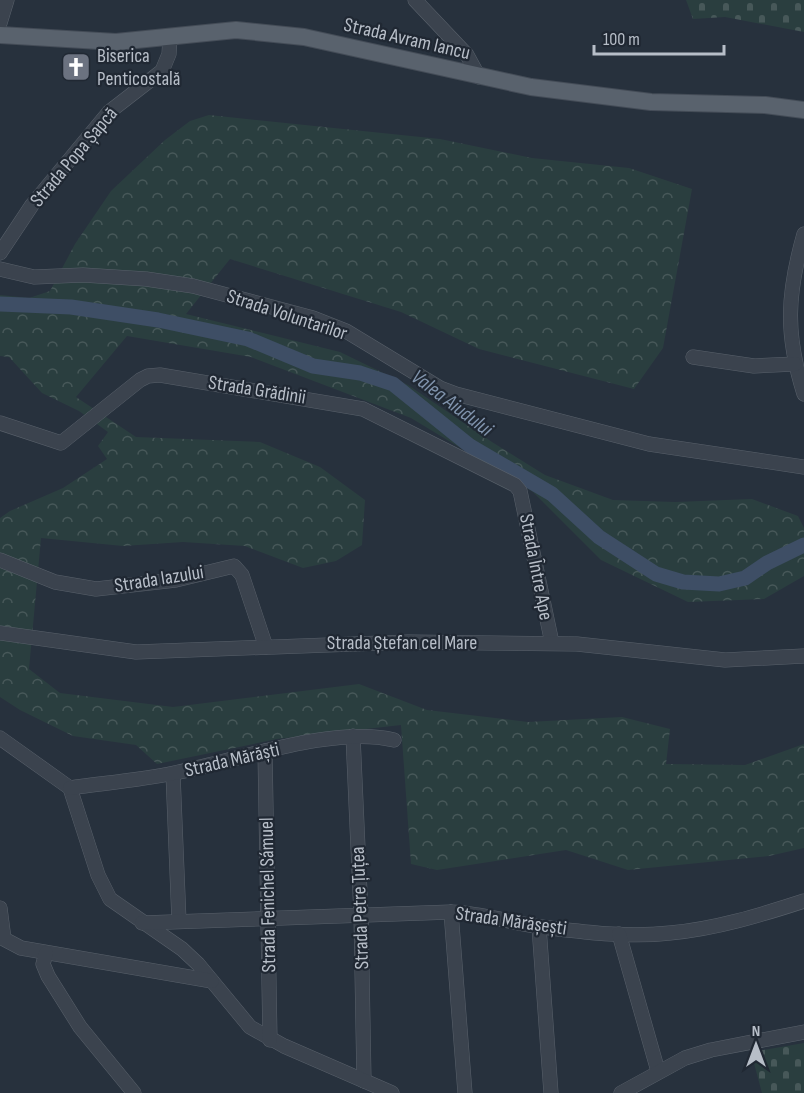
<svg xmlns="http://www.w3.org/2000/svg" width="804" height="1093" font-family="'Sofia Sans Condensed',sans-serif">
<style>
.forest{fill:url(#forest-crowns)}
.cemetery{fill:url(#cemetery-stones)}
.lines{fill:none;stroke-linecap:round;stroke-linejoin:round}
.river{stroke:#3e4e65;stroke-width:15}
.minor-casing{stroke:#59616b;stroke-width:15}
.major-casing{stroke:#444c57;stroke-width:18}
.minor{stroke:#3b434e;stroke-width:14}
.major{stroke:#59626d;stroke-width:16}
.labels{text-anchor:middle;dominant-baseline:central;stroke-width:4.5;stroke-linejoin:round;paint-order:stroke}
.street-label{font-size:20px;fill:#b7bec8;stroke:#202833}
.poi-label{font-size:20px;fill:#b7bec8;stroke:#202833;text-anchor:start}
.water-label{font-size:21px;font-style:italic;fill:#8194ad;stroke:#202833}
</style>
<defs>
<pattern id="forest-crowns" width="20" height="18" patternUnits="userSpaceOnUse" patternTransform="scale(1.5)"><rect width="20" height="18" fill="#2a3e3f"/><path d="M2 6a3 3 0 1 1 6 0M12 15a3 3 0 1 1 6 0" fill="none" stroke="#475859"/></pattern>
<pattern id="cemetery-stones" width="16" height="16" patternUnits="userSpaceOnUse" patternTransform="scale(1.5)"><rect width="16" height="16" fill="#2a3e3f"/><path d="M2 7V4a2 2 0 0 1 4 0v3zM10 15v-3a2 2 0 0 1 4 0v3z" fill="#475859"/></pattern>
</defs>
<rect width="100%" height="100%" fill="#27313d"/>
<polygon class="forest" points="209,115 440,139 532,158 629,168 692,189 663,348 634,389 479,349 401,312 230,259 186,314 340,352 408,385 492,442 545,475 613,500 675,502 752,499 798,516 804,528 804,576 764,599 688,602 601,560 533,492 411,418 251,357 127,336 76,397 136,437 260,442 320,467 365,500 362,545 336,561 303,568 245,546 183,542 123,546 41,538 29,669 60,693 173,707 359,684 427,710 528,722 622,717 670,729 666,764 745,765 804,744 804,848 769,856 628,870 566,850 437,870 411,864 401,725 277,739 157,764 136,745 73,736 20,710 0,697 0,518 10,511 63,488 107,459 98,446 108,432 79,411 42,393 9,357 0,356 0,295 29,298 50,291 75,244 111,191 165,140 190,121"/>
<g class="cemetery">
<polygon points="686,0 804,0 804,32 725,17 693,19"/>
<polygon points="804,1043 804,1093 762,1093 751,1052"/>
</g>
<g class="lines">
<polyline class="river" points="0,304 71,307 158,320 248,339 313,366 360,373 393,384 470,446 552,494 599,537 656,574 683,582 719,584 745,578 767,563 804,545"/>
<g class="minor-casing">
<g id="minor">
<polyline points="415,0 467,55 479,77"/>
<polyline points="0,23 7,0"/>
<path d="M804,234c-17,60 -19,100 0,160"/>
<polyline points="0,253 32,205 109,112 162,71 169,54 170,38"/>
<polyline points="0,269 34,277 83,275 146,279 193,286 313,318 346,331 440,388 456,394 649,444 804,467"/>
<polyline points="693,357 754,366 795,364"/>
<polyline points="0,423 61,443 140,380 148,376 160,375 363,409 515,485 520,491 552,643"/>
<polyline points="0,560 55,582 96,589 176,580 234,566 242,575 266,647"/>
<polyline points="0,633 136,652 408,642 577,644 725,660 804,656"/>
<polyline points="353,736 361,915 364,1081"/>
<polyline points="0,738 70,788 98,875 110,899 182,949 198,964 250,1027 284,1046 392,1093"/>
<polyline points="265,751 270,1040"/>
<polyline points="173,774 179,921"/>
<path d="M70,788c35,-5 70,-8 104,-15 62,-12 160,-48 220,-33"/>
<polyline points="0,908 4,939 21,948 212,981"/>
<polyline points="451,912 465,1093"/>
<path d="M142,923l309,-11c31,1 60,11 91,15 42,5 86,11 128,6 45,-4 91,-18 134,-32"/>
<polyline points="539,927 551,1093"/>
<polyline points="619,934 658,1071"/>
<polyline points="46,953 43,964 48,976 80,1027 134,1093"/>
<polyline points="621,1093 685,1058 711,1050 804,1032"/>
</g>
</g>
<g class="major-casing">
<polyline id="major" points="0,35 116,42 236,30 304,37 531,87 651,102 765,105 804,110"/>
</g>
<use href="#minor" class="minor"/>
<use href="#major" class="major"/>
</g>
<defs>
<g id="church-square" transform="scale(1.5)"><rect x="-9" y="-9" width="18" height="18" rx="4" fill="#6b7280" stroke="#202833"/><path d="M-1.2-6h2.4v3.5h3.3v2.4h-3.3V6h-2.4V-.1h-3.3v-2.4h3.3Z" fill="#fff"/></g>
</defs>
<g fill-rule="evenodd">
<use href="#church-square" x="76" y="67"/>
</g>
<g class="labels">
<g class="street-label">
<text transform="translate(407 39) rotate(13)">Strada Avram Iancu</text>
<text transform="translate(74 157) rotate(-50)">Strada Popa Șapcă</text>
<text transform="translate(287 315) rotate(18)">Strada Voluntarilor</text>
<text transform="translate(257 390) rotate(9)">Strada Grădinii</text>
<text transform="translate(536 567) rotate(79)">Strada Între Ape</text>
<text transform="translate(159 579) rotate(-9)">Strada Iazului</text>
<text x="402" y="643">Strada Ștefan cel Mare</text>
<text transform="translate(232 760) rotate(-13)">Strada Mărăști</text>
<text transform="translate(268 895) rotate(-91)">Strada Fenichel Sámuel</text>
<text transform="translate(360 908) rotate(-92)">Strada Petre Țuțea</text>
<text transform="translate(511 921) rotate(8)">Strada Mărășești</text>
</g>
<g class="poi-label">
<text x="97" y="56">Biserica<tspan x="97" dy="23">Penticostală</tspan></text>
</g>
<g class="water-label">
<text transform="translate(452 403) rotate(37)">Valea Aiudului</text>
</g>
</g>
<g transform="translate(756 1045)" stroke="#202833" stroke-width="4.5" paint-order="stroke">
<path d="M0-4.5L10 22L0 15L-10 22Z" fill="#b7bec8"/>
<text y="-9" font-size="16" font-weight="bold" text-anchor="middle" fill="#b7bec8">N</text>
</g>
<path d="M594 45v9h130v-9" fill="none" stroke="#b7bec8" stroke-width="3"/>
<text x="603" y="45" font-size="18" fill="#b7bec8" stroke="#202833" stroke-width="4.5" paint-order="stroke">100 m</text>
</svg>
